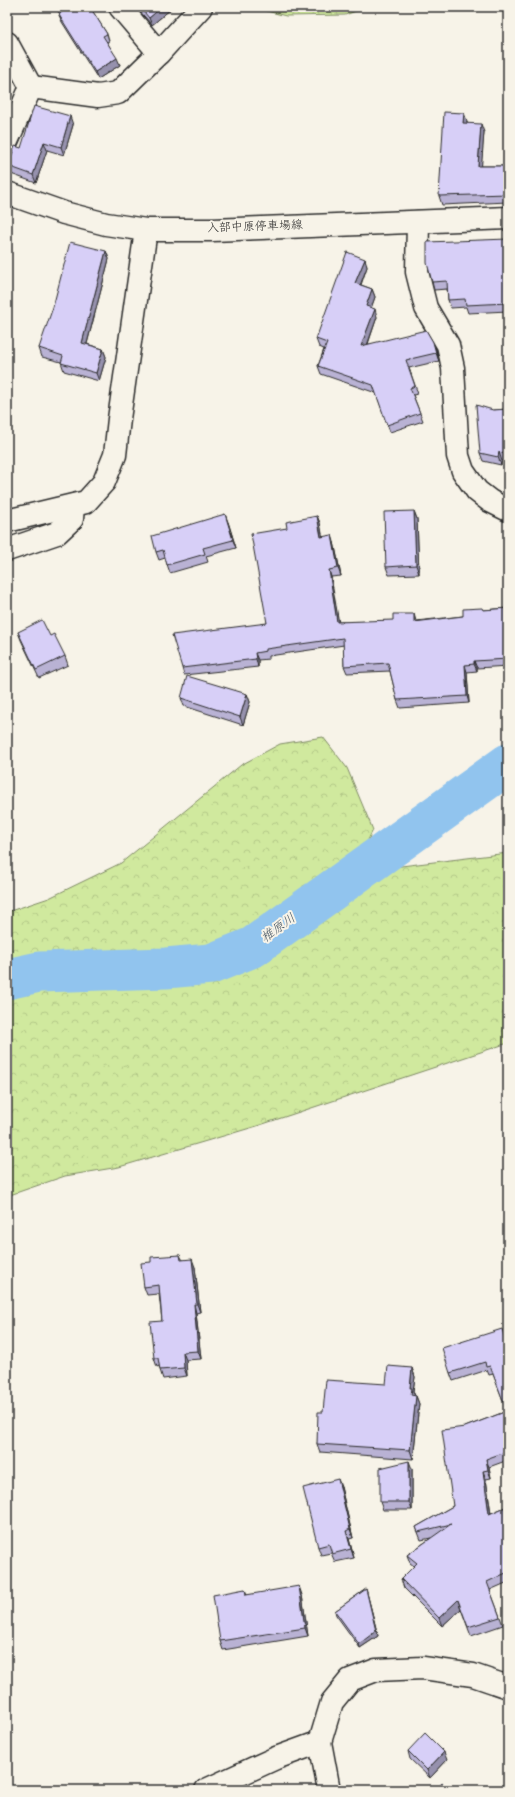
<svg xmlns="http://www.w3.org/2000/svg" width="515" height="1797" font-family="'Gochi Hand','Klee One',sans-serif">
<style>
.forest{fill:url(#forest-crowns);stroke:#7e8a64}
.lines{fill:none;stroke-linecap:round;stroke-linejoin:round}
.river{stroke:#91c4ee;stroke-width:41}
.street-casing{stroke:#2b2b2b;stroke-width:25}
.secondary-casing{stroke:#2b2b2b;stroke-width:25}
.street{stroke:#f7f3e8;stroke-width:22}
.secondary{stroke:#f7f3e8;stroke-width:22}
.wall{fill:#b9b2d4;stroke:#2b2b2b}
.shaded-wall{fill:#9691ad;stroke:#2b2b2b}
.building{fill:#d7cff7;stroke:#2b2b2b}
.labels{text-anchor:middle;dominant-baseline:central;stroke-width:4;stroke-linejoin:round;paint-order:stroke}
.street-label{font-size:12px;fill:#2b2b2b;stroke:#f7f3e8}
.water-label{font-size:13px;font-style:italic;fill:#4a5966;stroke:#f7f3e8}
</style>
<defs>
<pattern id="forest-crowns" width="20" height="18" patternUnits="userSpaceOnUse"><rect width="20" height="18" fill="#d0e99e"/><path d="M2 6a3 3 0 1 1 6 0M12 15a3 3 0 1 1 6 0" fill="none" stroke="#b3c888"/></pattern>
</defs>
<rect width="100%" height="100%" fill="#f7f3e8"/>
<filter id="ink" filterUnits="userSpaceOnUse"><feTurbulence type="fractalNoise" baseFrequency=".025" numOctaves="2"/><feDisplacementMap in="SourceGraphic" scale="8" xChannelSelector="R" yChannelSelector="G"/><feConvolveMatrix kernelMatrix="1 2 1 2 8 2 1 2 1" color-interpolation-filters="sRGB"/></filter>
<g filter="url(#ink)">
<g class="forest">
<polygon points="251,7 367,7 345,15 286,16"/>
<polygon points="323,737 347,768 373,830 352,872 508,853 508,1043 257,1126 119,1167 65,1176 7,1196 7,912 49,898 121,863 241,765 280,744"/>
</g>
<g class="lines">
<polyline class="river" points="7,979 39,972 166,968 211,964 253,947 508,764"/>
<g class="street-casing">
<g id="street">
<polyline points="7,43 31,87"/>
<polyline points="159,53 201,7"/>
<polyline points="31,87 98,96 118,93 159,53 120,7"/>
<polyline points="7,141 31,87"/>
<polyline points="418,222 417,272 426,308 448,345 453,368 458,456 463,471 477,491 490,501 508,510"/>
<polyline points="7,519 11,520 86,502 104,482 115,455 119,419 146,230"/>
<polyline points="7,550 57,533 72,519 73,506"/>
<polyline points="206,1790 276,1758 320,1742"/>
</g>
</g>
<g class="secondary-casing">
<g id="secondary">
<polyline points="7,193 64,213 106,224 146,230 213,230 508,218"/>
<polyline points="329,1790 320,1742 332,1702 350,1680 376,1670 423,1668 473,1675 508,1687"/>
</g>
</g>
<use href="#street" class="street"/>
<use href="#secondary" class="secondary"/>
</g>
<g class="wall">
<polygon points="55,7 90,7 107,34 109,41 107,42 120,65 98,79 62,22 59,15 60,14"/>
<polygon points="136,7 172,7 172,8 152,25"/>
<polygon points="467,121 467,123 484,132 481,166 508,166 508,202 442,205 439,196"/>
<polygon points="73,125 64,155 47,150 36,183 11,174 8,166 21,148"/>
<polygon points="508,239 508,311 468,313 466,307 451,308 448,300 447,289 434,290 432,282"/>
<polygon points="106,251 109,259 87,344 103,349 106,357 99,381 64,371 61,362 42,357 39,348"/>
<polygon points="365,259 367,267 361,285 372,289 375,297 371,308 377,317 368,344 436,350 439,361 409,368 418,394 413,395 423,421 390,432 376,393 321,374 318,366 324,349 319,347 316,339"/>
<polygon points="508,409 508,462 502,461 501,465 483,461 480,453 493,410"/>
<polygon points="414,511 417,519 419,574 389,575 386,567"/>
<polygon points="317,516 320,523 322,536 334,542 341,576 331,577 338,622 416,621 463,616 483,610 508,608 508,666 477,668 477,671 467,672 469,703 400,708 397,700 390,671 347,673 344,666 344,645 269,656 269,659 258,660 258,667 184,675 182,668 267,623 287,528"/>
<polygon points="228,522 236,548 206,556 208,562 170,573 165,558 159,560 156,552"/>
<polygon points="18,632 65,656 68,665 39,678 21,640"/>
<polygon points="247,694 250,702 243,725 184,706 181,698"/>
<polygon points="180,1255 182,1259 195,1267 200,1312 196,1313 201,1359 186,1360 187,1376 163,1379 160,1370 159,1366 157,1367 154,1358 162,1321 159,1294 147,1295 144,1287 151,1262"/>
<polygon points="505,1337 508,1346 508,1460 489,1467 491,1478 486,1479 491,1513 508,1506 508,1582 490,1590 503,1625 471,1636 461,1609 442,1626 404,1588 401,1579 414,1566 410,1563 407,1555 431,1538 421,1540 416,1527 453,1506 465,1427 507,1411 493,1374 489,1375 487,1370 453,1381 450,1373"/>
<polygon points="412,1368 415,1377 413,1391 415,1396 416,1396 419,1404 413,1459 320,1452 317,1444 323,1412 386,1384"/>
<polygon points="412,1469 412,1510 383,1510 380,1502"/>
<polygon points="341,1487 353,1538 349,1539 354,1558 335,1562 331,1553 321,1555 318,1547"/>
<polygon points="245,1589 247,1595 302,1595 308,1636 223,1650 220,1641"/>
<polygon points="366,1589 378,1636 360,1648 336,1615 335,1611"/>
<polygon points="408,1751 447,1760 430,1778 410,1759"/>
</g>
<g class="shaded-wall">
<polygon points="162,7 172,7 172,8 152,25 149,18"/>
<polygon points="117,58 120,65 98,79 95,72"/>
<polygon points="464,113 467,121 466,131 463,123"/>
<polygon points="70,116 73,125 64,155 61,147"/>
<polygon points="481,124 484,132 481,174 478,166"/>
<polygon points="44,142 47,150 36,183 33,175"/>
<polygon points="106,251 109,259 85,351 82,343"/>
<polygon points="365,259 367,267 358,291 355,283"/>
<polygon points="372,289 375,297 369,314 366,306"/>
<polygon points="375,309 377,317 364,354 361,346"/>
<polygon points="433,342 436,350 439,361 436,353"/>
<polygon points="103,349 106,357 99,381 96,373"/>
<polygon points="499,452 502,461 501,465 498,457"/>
<polygon points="414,511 417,519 419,574 416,565"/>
<polygon points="225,514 228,522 236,548 233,540"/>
<polygon points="317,516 320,523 324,544 321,537"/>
<polygon points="332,535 334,542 341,576 338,568"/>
<polygon points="329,570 331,577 340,629 337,622"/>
<polygon points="414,614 416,621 414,622"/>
<polygon points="255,653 258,660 258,667 256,659"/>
<polygon points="474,661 477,668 477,671 474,664"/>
<polygon points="465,665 467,672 469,703 467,696"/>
<polygon points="247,694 250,702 243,725 240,717"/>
<polygon points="192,1259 195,1267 200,1312 197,1304"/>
<polygon points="194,1304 196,1313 201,1359 198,1351"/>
<polygon points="183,1352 186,1360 187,1376 184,1368"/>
<polygon points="412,1368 415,1377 413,1391 415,1396 411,1395 410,1388"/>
<polygon points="416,1396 419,1404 413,1459 410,1450"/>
<polygon points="486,1459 489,1467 491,1478 488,1470"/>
<polygon points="409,1461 412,1469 412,1510 409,1502"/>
<polygon points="483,1471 486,1479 492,1522 489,1514"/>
<polygon points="338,1479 341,1487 353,1538 350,1529"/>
<polygon points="346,1531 349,1539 354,1558 351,1549"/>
<polygon points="299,1586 302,1595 308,1636 305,1628"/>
<polygon points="366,1589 378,1636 360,1648 359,1644"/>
<polygon points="458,1600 461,1609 442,1626 439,1618"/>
<polygon points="444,1752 447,1760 430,1778 427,1770"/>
</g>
<g class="building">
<polygon points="57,7 90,7 107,34 103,36 117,58 95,72 59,15 63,11 60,10"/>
<polygon points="140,7 162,7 149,18"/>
<polygon points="34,106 70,116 61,147 44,142 33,175 8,166 15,146 21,148"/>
<polygon points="444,112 464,113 463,123 481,124 478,166 508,166 508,194 439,196"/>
<polygon points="508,239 508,303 466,305 465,299 448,300 447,281 432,282 427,263 427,242"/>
<polygon points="70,242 106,251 82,343 103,349 96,373 61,363 63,356 39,348 53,307"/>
<polygon points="347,252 365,259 355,283 372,289 366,306 375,309 361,346 426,330 433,342 436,353 406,360 415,386 410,388 420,413 387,425 373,385 318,366 327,343 316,339"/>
<polygon points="476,405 493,410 508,409 508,455 499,452 498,457 480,453"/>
<polygon points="414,511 416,565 386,567 384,512"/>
<polygon points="225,514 233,540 203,548 205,554 167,565 163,550 156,552 152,536"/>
<polygon points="317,516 321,537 332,535 338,568 329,570 337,622 393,620 393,614 414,614 414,622 463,616 463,609 482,608 483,610 508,608 508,659 474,661 474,664 465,665 467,696 397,700 388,663 344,666 343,638 266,649 266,651 255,653 256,659 182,668 172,635 267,623 251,534 287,528 286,522"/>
<polygon points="42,620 50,636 54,634 65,656 36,670 18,632"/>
<polygon points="187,676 247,694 240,717 181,698"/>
<polygon points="180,1255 181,1260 192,1259 197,1304 194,1304 198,1351 183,1352 184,1368 160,1370 158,1358 154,1358 150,1322 162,1321 159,1285 144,1287 141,1263 151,1262 151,1257"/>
<polygon points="502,1329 508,1348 508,1451 486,1459 488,1470 483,1471 489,1514 508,1506 508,1572 487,1582 500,1617 468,1627 458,1600 439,1618 401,1579 417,1563 407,1555 451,1524 418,1532 416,1527 453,1506 442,1430 465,1427 507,1411 490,1366 486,1367 485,1362 450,1373 442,1348"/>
<polygon points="388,1366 412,1368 410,1388 412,1388 411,1395 416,1396 410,1450 317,1444 318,1412 323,1412 326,1380 386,1384"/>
<polygon points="409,1461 409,1502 380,1502 380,1468"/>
<polygon points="338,1479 350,1529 346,1531 351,1549 332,1554 329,1544 318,1547 303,1488"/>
<polygon points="299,1586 305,1628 220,1641 213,1595 245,1589 246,1595"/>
<polygon points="366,1589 376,1631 359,1644 335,1611"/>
<polygon points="425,1733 444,1752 427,1770 408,1751"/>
<polygon points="442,1783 451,1790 436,1790"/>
</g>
</g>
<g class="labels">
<g class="street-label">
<text transform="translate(255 228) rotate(-2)">入部中原停車場線</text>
</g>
<g class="water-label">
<text transform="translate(279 929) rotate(-36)">椎原川</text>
</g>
</g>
<rect width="515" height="1797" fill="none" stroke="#f7f3e8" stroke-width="24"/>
<rect x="12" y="12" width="491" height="1773" fill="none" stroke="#2b2b2b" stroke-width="1.5" filter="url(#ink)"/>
</svg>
